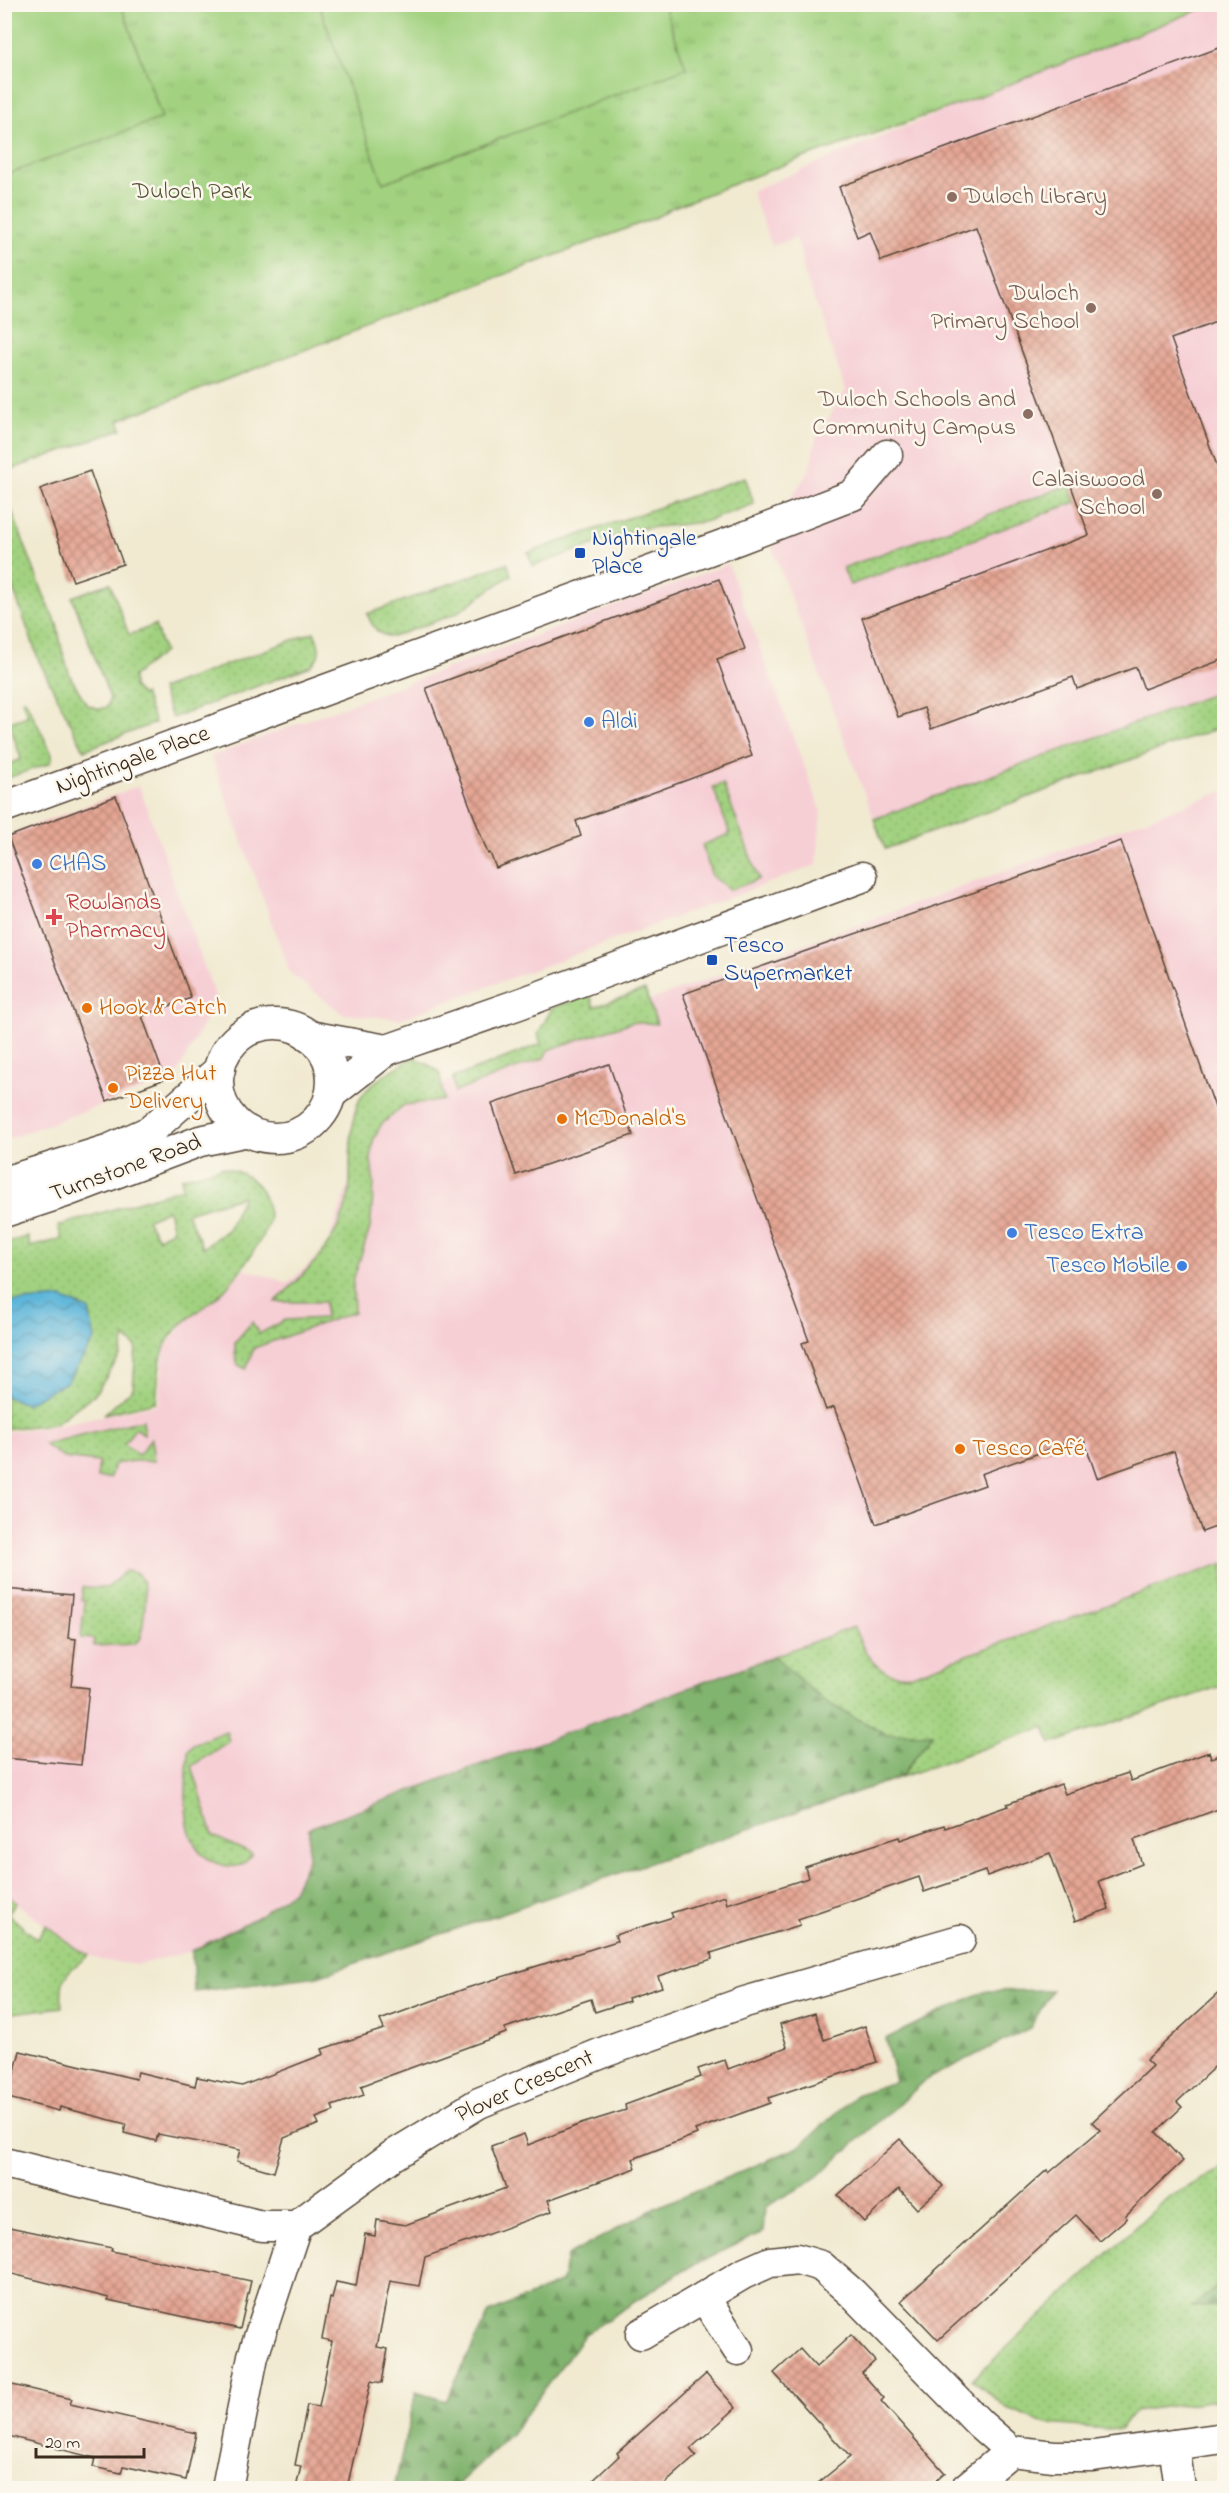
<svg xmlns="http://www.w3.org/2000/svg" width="1229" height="2493" font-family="'Indie Flower',sans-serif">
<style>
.built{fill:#f6cfd5}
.grass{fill:url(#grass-dots);stroke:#6e7e4f;stroke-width:1.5;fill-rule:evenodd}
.forest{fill:url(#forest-firs);stroke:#5e6f46;stroke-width:1.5}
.park{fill:url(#park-tufts);stroke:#6e7e4f;stroke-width:1.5}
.pitch{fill:#a2d280;stroke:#6e7e4f;stroke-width:1.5}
.water{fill:url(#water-waves);stroke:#4c707c;stroke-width:1.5}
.building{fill:url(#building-cross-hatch)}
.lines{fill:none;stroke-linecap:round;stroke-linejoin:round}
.minor-casing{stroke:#564739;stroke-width:33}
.minor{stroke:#fff;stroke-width:30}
.education-dot{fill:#8d6e63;stroke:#fbf7ec;stroke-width:2}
.transit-dot{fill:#1a4fb4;stroke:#fbf7ec;stroke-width:2}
.shop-dot{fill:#3f7fe0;stroke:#fbf7ec;stroke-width:2}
.health-dot{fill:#e0444e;stroke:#fbf7ec;stroke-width:2}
.food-dot{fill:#e8710a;stroke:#fbf7ec;stroke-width:2}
.labels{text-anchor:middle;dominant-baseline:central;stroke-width:5;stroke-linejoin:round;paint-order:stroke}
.park-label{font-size:24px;fill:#555436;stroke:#fbf7ec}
.education-label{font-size:24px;fill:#785e54;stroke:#fbf7ec;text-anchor:end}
.transit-label{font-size:24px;fill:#164399;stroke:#fbf7ec;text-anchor:start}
.shop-label{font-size:24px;fill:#366cbe;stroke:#fbf7ec;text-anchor:start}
.street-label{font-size:24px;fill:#3b2a1e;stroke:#fbf7ec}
.health-label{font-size:24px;fill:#be3a42;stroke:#fbf7ec;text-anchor:start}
.food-label{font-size:24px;fill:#c56008;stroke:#fbf7ec;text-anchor:start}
</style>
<defs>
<pattern id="grass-dots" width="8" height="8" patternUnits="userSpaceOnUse" patternTransform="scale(1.5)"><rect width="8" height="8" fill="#a2d280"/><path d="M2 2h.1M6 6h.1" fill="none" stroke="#8cb46e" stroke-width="1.8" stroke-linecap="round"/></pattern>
<pattern id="forest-firs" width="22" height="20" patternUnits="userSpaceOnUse" patternTransform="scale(1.5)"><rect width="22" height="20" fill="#81b46e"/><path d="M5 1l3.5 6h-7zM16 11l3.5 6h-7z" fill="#6b935a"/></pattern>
<pattern id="park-tufts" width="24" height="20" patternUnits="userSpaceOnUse" patternTransform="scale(1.5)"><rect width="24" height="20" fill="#a2d280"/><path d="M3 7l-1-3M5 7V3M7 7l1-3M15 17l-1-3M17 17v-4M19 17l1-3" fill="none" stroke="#8cb46e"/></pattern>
<pattern id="water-waves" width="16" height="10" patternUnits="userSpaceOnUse" patternTransform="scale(1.5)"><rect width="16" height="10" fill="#5db6da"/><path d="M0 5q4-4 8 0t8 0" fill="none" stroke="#4e94b0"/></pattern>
<pattern id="building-cross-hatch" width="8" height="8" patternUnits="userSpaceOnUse" patternTransform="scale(1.5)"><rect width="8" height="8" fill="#e5a694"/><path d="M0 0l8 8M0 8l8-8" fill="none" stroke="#bb8778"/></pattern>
</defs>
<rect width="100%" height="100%" fill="#fbf7ec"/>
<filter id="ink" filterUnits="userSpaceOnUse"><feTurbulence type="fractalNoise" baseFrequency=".0167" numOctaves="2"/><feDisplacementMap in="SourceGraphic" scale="12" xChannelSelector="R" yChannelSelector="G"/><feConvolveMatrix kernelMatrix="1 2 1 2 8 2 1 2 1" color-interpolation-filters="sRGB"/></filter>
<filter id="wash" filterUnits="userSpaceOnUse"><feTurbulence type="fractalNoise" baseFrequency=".008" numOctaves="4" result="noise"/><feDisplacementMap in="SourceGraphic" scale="24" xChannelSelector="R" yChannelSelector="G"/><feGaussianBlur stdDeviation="1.35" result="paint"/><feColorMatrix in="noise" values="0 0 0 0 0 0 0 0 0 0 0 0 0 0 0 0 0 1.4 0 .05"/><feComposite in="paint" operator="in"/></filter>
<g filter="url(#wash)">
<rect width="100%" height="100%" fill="#f1ead1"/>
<g class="built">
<polygon points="1211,5 1224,5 1224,690 874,819 760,516 787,504 809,471 816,439 846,390 803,269 803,260 796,238 772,246 751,191 960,104"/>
<polygon points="728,564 821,810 817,865 400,1019 343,1014 290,973 211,756"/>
<polygon points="139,786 216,999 175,1078 5,1140 5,836"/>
<polygon points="1224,791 1224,1563 912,1675 900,1676 873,1664 864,1653 854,1628 331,1819 309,1828 308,1859 293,1891 257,1917 192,1951 136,1965 100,1960 74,1947 16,1903 5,1891 5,1432 48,1427 159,1404 165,1347 187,1320 245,1269 288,1283 326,1249 360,1150 379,1109 651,1000"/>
</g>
<g class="grass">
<polygon points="745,477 754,504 704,522 638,529 533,566 528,553"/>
<polygon points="1069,485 1076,502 850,585 843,568"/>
<polygon points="5,493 48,606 57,624 62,650 70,676 87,705 100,709 107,707 110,698 72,597 110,583 129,635 155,625 164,652 133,676 133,687 142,696 144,694 155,723 84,750 39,661 5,566"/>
<path d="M507,563l4,12 -56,39 -63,23c-15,-2 -19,-10 -25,-23z"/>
<path d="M314,632c6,14 9,22 -3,34l-139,52 -11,-29z"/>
<polygon points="1224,690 1224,726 885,849 874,819"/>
<polygon points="25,699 52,754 52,760 50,763 5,779 5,766 21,759 9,722 28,716 22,700"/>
<polygon points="723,784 759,879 730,890 712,876 702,845 730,834 713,787"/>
<polygon points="645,990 657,1024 632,1022 548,1050 544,1058 455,1092 453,1078 541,1044 538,1034 552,1008 590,995 594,1007"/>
<path d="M414,1057l25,14 5,29 -40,5 -23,20 -8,16 -2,19 3,25 -4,43 -17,53 1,31 -100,36 -8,21 -8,-4 -3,-11v-12l17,-20 7,12 26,-14 40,-2v-16h-50c33,-32 62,-57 73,-104 3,-11 2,-25 2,-37 3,-68 7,-70 64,-104z"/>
<path d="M222,1167c19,4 38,13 44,34 1,6 4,12 3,18 -2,16 -31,56 -43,69 -17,20 -48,31 -60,56 -8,18 -8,39 -10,58l-52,12 29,-25 3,-42 -11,-10 -4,18 -26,39 -41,30 -49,5v-33l21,8 -15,-102 -6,6v-64l23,-8 2,11 32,-8 -4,-13 125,-38 -2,-10zM243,1196l-15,33 -25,19 -16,-35zM168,1210l5,20 -15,8 -11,-18z"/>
<polygon points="143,1420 144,1434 135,1428 124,1444 139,1455 151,1438 154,1461 134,1461 114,1464 110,1478 97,1478 99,1462 63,1458 44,1444"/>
<path d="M1224,1563v122l-173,59 -6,-17 -144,50 31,-43h-46l-64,-34 -48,-44 80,-29c11,28 23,52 58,48z"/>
<path d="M125,1571l11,1c16,15 7,47 5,66l-7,6 -40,2v-7l-13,-1 4,-37 -4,-1 2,-13 24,1z"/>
<path d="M226,1731l3,10 -37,25 21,70 39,18c-5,9 -14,14 -24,12 -54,-8 -41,-76 -40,-115l5,-7z"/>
<path d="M4,1891l12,12 -8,11 29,25 9,-14 28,22 15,8c-25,20 -29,20 -27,52l-57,7z"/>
<polygon points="1224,2167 1224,2281 1193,2307 1224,2306 1224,2399 1134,2411 1120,2430 1047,2424 1007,2408 972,2380 1166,2199"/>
</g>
<g class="forest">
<polygon points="774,1656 822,1700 886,1734 932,1734 901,1777 318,1976 194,1992 192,1951 257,1917 293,1891 308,1859 309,1828"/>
<polygon points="1052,1990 1030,2028 927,2079 811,2182 765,2207 763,2232 685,2269 585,2334 511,2434 460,2482 458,2488 394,2488 416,2392 446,2401 489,2313 562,2282 567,2256 657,2207 799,2147 856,2095 896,2081 885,2039 984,1991"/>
<polygon points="1224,2281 1224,2306 1192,2307"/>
</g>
<polygon class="park" points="5,5 1211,5 960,104 794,161 671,208 657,217 119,420 122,429 5,472"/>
<g class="pitch">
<polygon points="5,4 121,5 162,118 5,175"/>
<polygon points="319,5 664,5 686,68 383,183"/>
</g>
<polygon class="water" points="62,1298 89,1310 95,1339 67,1382 26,1404 5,1396 5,1308 11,1302"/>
<g id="blocks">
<g class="building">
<polygon points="1224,46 1224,319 1171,339 1224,485 1224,659 1144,689 1136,667 1077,689 1073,677 931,729 924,708 898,717 862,618 1089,535 976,226 881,261 870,231 857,237 839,187"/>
<polygon points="90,471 123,564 73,581 40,489"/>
<polygon points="719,579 745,649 717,659 752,756 576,821 581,836 496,868 490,853 488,854 426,688"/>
<polygon points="116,796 191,998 142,1016 165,1079 107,1101 8,837"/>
<polygon points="1121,841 1224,1133 1224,1524 1202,1532 1174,1451 1097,1478 1083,1437 981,1474 985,1485 876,1524 834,1407 826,1410 802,1343 809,1341 683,994"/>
<polygon points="609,1064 633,1135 516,1175 492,1104"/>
<polygon points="4,1589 72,1595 68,1638 76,1639 71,1686 89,1688 81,1765 4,1758"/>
<polygon points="1209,1752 1211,1758 1224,1754 1224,1807 1134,1840 1142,1864 1099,1881 1109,1909 1075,1921 1050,1853 987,1876 985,1871 924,1892 919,1877 798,1919 800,1925 711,1953 712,1959 658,1976 662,1987 628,1998 629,2001 595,2012 591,1999 505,2028 506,2033 361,2086 364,2095 332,2106 334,2111 316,2118 319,2124 284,2138 274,2172 237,2161 240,2150 158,2134 156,2141 124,2133 126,2124 60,2107 59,2111 8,2098 20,2051 136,2079 138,2072 195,2086 197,2077 242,2086 324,2054 322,2049 384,2029 380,2020 467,1988 617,1941 615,1935 673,1917 671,1913 725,1896 727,1904 808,1878 805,1867 899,1837 900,1840 944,1825 945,1828 1008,1806 1007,1804 1061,1784 1065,1794 1128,1773 1131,1781"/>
<polygon points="1224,1988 1224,2058 1177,2102 1182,2107 1156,2132 1183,2161 1125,2216 1127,2218 1100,2241 1076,2215 938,2340 901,2301 1047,2170 1049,2173 1100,2130 1092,2122 1152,2066 1146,2060"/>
<polygon points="815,2013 824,2040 865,2026 877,2062 768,2098 770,2103 695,2130 697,2134 633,2159 636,2168 548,2200 552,2211 425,2257 419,2286 390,2281 377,2347 388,2349 382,2383 371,2381 347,2488 296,2488 301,2466 295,2465 307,2405 319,2407 332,2341 322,2339 330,2298 332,2299 336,2282 356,2286 365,2234 375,2236 377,2220 405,2225 506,2188 491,2146 524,2134 528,2145 581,2124 626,2110 625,2105 701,2077 698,2069 725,2060 728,2069 787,2047 780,2024"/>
<polygon points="900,2139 943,2186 917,2209 899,2189 864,2222 838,2195"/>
<polygon points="4,2226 112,2248 111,2251 251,2281 240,2329 108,2300 109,2298 4,2272"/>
<polygon points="851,2335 875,2361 862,2373 884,2398 881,2401 945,2473 928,2488 812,2488 850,2457 774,2373 800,2349 816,2367"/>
<polygon points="706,2374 736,2408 690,2449 696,2456 660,2488 585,2488 619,2456 617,2453"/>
<polygon points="4,2383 72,2399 70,2404 196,2433 186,2480 123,2466 121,2473 93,2467 95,2458 4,2435"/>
</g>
</g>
</g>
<g filter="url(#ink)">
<use href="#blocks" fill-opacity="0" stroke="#564739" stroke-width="1.5"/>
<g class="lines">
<g class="minor-casing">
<g id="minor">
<polyline points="4,807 739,539 853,495 887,455"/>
<circle cx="275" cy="1081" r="57"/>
<polyline points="309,1036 387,1050"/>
<polyline points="331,1094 387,1050 519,1004 862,877"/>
<polyline points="4,1182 110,1149 150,1131 220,1069"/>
<polyline points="4,1212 65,1192 200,1141 248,1131"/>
<polyline points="4,2163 262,2226 296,2226 392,2156 479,2103 607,2051 745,2002 960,1940"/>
<polyline points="704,2297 738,2350"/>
<polyline points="641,2334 743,2274 770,2262 797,2259 821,2266 852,2293 980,2424 1011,2451"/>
<polyline points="1174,2445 1180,2488"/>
<polyline points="1011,2451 1054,2456 1093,2456 1224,2438"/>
<polyline points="227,2488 253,2356 296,2226"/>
<polyline points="966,2488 1011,2451"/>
</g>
</g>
<use href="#minor" class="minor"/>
</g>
</g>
<g class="education-dot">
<circle cx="952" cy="197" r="6"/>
<circle cx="1091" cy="308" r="6"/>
<circle cx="1028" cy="414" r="6"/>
<circle cx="1157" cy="494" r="6"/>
</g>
<g class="transit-dot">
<rect x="574" y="547" width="12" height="12" rx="3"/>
<rect x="706" y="954" width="12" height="12" rx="3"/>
</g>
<g class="shop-dot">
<circle cx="589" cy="722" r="6"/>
<circle cx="37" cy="864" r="6"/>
<circle cx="1012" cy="1233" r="6"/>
<circle cx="1182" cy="1266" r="6"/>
</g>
<path class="health-dot" d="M51 908h6v6h6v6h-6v6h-6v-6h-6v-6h6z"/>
<g class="food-dot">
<circle cx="87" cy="1008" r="6"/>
<circle cx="113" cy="1088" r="6"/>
<circle cx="562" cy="1119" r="6"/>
<circle cx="960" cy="1449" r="6"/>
</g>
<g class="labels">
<g class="park-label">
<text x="192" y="192">Duloch Park</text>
</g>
<g class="education-label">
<text x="964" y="197" text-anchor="start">Duloch Library</text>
<text x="1079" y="294">Duloch<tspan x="1079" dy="28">Primary School</tspan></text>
<text x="1016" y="400">Duloch Schools and<tspan x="1016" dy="28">Community Campus</tspan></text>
<text x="1145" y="480">Calaiswood<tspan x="1145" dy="28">School</tspan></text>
</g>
<g class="transit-label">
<text x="592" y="539">Nightingale<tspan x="592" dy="28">Place</tspan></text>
<text x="724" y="946">Tesco<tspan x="724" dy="28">Supermarket</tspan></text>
</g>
<g class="shop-label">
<text x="601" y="722">Aldi</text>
<text x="49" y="864">CHAS</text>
<text x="1024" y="1233">Tesco Extra</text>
<text x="1170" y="1266" text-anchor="end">Tesco Mobile</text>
</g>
<g class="street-label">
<text transform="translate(133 761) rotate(-20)">Nightingale Place</text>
<text transform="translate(126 1169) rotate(-20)">Turnstone Road</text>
<text transform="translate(525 2087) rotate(-24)">Plover Crescent</text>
</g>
<g class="health-label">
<text x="66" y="903">Rowlands<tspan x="66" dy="28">Pharmacy</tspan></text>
</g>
<g class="food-label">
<text x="99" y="1008">Hook &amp; Catch</text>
<text x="125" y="1074">Pizza Hut<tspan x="125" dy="28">Delivery</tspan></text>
<text x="574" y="1119">McDonald's</text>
<text x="972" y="1449">Tesco Café</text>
</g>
</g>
<rect width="1229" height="2493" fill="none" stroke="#fbf7ec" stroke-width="24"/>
<path d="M36 2448v9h108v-9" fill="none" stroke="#3b2a1e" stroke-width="3"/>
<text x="45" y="2448" font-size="18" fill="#3b2a1e" stroke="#fbf7ec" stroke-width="4.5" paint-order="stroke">20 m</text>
</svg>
